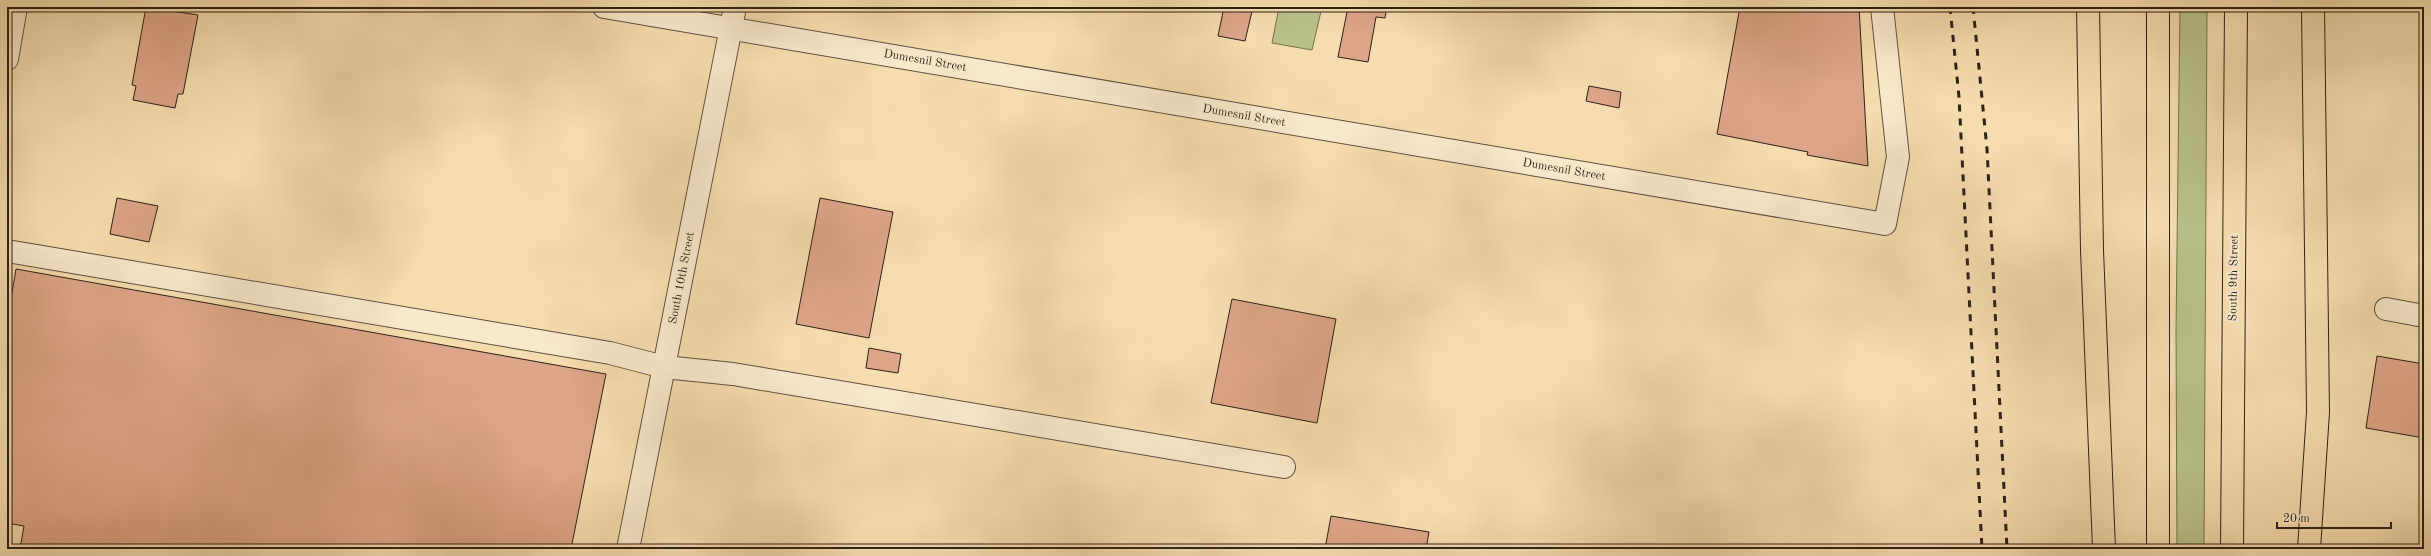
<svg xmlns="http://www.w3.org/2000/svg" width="2431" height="556" font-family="'Old Standard TT',serif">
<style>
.green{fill:#bac28c;stroke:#747252}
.building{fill:#dda589;stroke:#2d2118}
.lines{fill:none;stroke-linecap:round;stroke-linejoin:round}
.minor-casing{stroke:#5f503e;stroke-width:24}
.major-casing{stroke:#2d2118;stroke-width:24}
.minor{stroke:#f9e9cb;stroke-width:22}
.major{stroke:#f6ddaf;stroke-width:22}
.rail{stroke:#2d2118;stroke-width:3;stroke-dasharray:7 7;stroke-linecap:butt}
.labels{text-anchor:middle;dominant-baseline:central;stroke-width:4;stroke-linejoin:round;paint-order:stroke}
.street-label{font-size:12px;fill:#2d2118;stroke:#f9e9cb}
</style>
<rect width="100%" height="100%" fill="#f6ddaf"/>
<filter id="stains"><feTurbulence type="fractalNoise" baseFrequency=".005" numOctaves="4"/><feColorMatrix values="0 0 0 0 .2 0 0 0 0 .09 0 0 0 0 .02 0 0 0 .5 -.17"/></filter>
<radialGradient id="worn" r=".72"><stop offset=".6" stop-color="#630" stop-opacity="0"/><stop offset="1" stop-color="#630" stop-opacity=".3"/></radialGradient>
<g class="green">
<polygon points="1279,7 1322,7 1312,50 1272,43"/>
<polygon points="2180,7 2207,7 2204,549 2177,549 2176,330"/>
</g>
<g class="building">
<polygon points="146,7 198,15 183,94 178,94 175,108 133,100 136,86 132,85"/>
<polygon points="1224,7 1253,7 1245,41 1218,36"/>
<polygon points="1348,7 1387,7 1385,18 1376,17 1368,62 1338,57"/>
<polygon points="1740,7 1859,7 1868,166 1807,155 1808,152 1717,134"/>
<polygon points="1589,86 1621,92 1619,108 1586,101"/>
<polygon points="117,198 158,206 149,242 110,234"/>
<polygon points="820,198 893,212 869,338 796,324"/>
<polygon points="16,269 606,374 571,549 20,549 24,526 7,523 7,322"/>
<polygon points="1232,299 1336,319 1317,423 1211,403"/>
<polygon points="869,348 901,354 898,373 866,368"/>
<polygon points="2377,356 2424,364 2424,438 2366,428"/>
<polygon points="1331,516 1429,532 1426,549 1325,549"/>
</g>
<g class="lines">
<g class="minor-casing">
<g id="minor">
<polyline points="604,7 1885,224 1898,157 1882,7"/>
<polyline points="7,59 16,7"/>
<polyline points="7,251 610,353 664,367 733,374 1284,467"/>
<polyline points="2386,309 2424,316"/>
<polyline points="628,549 735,7"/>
</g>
</g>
<g class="major-casing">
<g id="major">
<polyline points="2088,7 2092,250 2104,549"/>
<polyline points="2158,549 2158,7"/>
<polyline points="2232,549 2236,7"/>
<polyline points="2309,549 2318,412 2313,7"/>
</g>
</g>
<use href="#minor" class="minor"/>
<use href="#major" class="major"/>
<g class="rail">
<polyline points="1950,7 1959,97 1982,549"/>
<polyline points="1973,7 1987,149 2007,549"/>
</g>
</g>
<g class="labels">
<g class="street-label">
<text transform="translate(925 61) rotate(10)">Dumesnil Street</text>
<text transform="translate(1244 116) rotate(10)">Dumesnil Street</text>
<text transform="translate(1564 170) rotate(10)">Dumesnil Street</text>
<text transform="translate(682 278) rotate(-79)">South 10th Street</text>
<text transform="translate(2234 278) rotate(-89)">South 9th Street</text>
</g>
</g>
<rect width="2431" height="556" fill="none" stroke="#f6ddaf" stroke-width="24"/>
<rect x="8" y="8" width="2415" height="540" fill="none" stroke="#2d2118" stroke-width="2"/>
<rect x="12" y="12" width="2407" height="532" fill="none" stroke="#2d2118"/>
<path d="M2277 522v6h114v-6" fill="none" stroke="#2d2118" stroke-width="2"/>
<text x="2283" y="522" font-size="12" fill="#2d2118" stroke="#f9e9cb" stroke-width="3" paint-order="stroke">20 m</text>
<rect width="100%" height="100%" filter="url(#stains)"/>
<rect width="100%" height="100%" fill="url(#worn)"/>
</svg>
